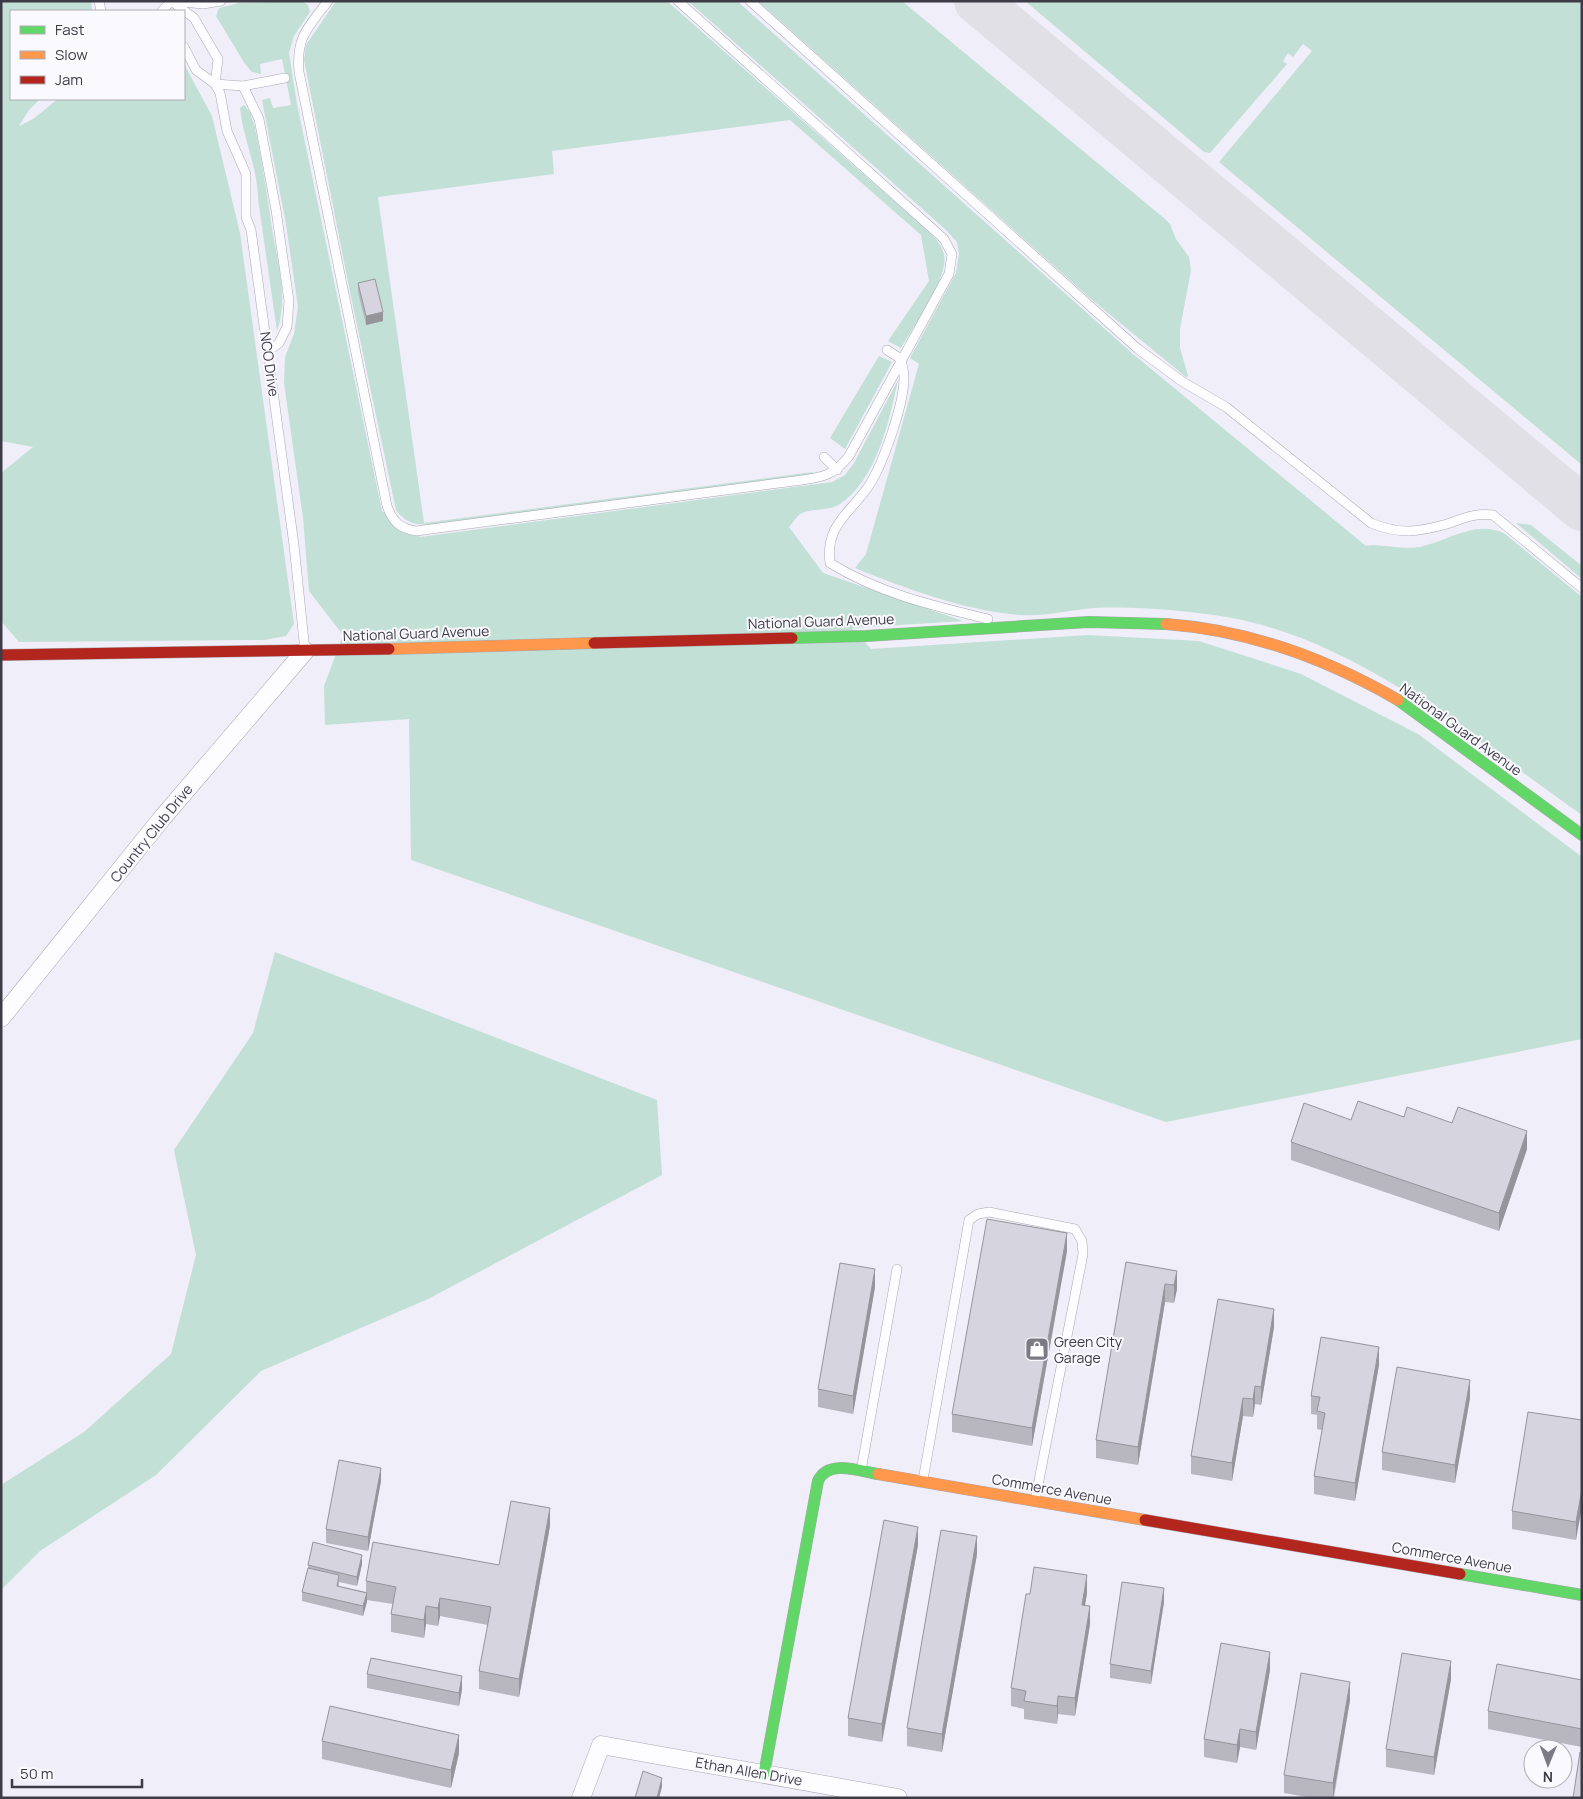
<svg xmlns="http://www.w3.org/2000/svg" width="1583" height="1799" font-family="Manrope,sans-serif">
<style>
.green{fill:#c2e0d5}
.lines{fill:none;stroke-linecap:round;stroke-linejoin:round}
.taxiway{stroke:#e1e0e7;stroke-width:46}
.lane-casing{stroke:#aaa9b2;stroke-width:10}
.street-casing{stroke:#aaa9b2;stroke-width:19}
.fast-casing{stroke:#aaa9b2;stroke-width:12}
.slow-casing{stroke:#aaa9b2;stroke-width:12}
.jam-casing{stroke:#aaa9b2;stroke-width:12}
.lane{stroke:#fdfcfe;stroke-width:9}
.street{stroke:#fdfcfe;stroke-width:18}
.fast{stroke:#63d668;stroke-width:11}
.slow{stroke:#ff974d;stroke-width:11}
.jam{stroke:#b3261e;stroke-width:11}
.wall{fill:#b8b6bf}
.shaded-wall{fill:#96949b}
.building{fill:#d6d4de;stroke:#96949b}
.labels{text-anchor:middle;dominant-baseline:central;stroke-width:4;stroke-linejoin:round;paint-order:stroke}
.street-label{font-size:14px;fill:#3d3b46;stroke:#faf9fe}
.poi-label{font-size:14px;fill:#3d3b46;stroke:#faf9fe;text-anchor:start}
</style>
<rect width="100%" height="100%" fill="#f0eef9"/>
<g class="green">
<polygon points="1,1 91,1 92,11 11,11 11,99 40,99 29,110 19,126 33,119 58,99 184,99 184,64 212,116 240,233 294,624 286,636 264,640 19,642 1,621 1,473 33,447 1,441"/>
<path d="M302,1l6,4 2,7 -16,24 -5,17 8,51 85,407 38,26 412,-55 13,-7 9,-12 44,-83c-9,41 -21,99 -58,124 -10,7 -26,4 -38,9 -5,2 -9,10 -13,14l34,46 140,48 -111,7 19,21 217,-14 111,6 102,33 117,60 164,123v182l-416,83 -755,-262 -2,-141 -84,6 -1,-39 19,-51 -34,-44 -6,-73 -19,-135 1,-26 9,-23 4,-27 -12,-83 -24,-124 8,-2 3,10 18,-3 -9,-46 -22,5 1,10 -9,-2 -7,-8 -29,-48 3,-8 20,-5z"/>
<path d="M336,1h331l254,224c8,8 21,17 23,30 5,23 -31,72 -43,93l-13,-7 41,-60 -8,-46 -131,-115 -238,31 2,23 -176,23 46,326 389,-51 1,3 -381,50c-18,-1 -25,0 -37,-15l-46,-218 -46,-232 2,-15z"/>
<path d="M688,1h49l396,353 233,192c8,-3 38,4 54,1 28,-6 57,-28 85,-13l77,63v218c-104,-73 -222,-173 -350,-197 -40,-7 -97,-12 -138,-10 -24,2 -51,9 -75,7 -56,-5 -112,-26 -164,-47l11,-14 53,-190 -9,-6 46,-85 3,-19 -2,-12 -12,-13z"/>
<polygon points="758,1 902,1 1165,219 1170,224 1176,239 1189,257 1191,270 1180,329 1180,348 1188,376 1186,377 1091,299"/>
<polygon points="1025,1 1582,1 1582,465 1219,162 1312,51 1303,44 1293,57 1288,53 1283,61 1287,64 1210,153 1204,152"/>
<path d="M244,105l6,7 5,16c7,33 12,66 17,100 5,33 17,70 5,103l-19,-132c0,-30 -15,-61 -18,-91z"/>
<polygon points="879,356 892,362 845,449 830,438"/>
<polygon points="1516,523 1531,525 1582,566 1582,579"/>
<polygon points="275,952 657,1100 662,1175 428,1299 261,1371 156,1475 40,1551 1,1590 1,1485 84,1432 171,1354 196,1255 174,1150 253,1033"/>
</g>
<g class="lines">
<polyline class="taxiway" points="977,1 1582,508"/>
<g class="lane-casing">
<g id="lane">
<polyline points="99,1 101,11"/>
<polyline points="171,1 194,18 218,59 215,84"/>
<polyline points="172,1 203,4 221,1"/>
<path d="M328,1c-20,27 -32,35 -29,71l88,434c6,16 12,22 29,25l386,-51c22,-3 32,-5 47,-24l100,-182 3,-20 -8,-15 -266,-238"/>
<path d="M750,1l388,348 45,33 43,25 145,116c29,12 47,9 76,1 18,-6 27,-11 46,-9l89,73"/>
<polyline points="162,11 171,1"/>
<polyline points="184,47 196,70 215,84 220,93 227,131 246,174 246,217 251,230 294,545 305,651"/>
<polyline points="215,84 243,86 285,78"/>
<polyline points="243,86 259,119 276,210 289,301 287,327 279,343 268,351"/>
<path d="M887,350l14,9c1,6 3,13 3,19 0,26 -21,87 -36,109 -19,27 -43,39 -38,76 48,30 104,43 158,56"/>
<polyline points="824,457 837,470"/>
<polyline points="861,1471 897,1269"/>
<polyline points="923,1480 969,1220 978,1214 989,1212 1075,1229 1082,1241 1083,1254 1035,1501"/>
</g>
</g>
<g class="street-casing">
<g id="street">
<polyline points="1,1018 163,817 305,651"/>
<polyline points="581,1798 601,1745 898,1798"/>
</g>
</g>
<g class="fast-casing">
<g id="fast">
<polyline points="792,638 866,636 1089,622 1166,624"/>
<polyline points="1398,700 1582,835"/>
<polyline points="1460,1574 1582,1595"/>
<path d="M764,1774l54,-293c10,-22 41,-10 60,-7"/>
</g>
</g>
<g class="slow-casing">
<g id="slow">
<path d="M1166,624c82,6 161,35 232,76"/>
<polyline points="389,649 594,643"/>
<polyline points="878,1474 1145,1520"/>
</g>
</g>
<g class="jam-casing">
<g id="jam">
<polyline points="594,643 792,638"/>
<polyline points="1,655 389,649"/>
<polyline points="1145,1520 1460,1574"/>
</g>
</g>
<use href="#lane" class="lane"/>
<use href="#street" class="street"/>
<use href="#fast" class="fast"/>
<use href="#slow" class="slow"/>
<use href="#jam" class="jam"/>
</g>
<g class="wall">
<polygon points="358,283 383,321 366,325 358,292"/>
<polygon points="1404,1117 1452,1123 1527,1149 1499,1231 1291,1160 1291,1142 1351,1120"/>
<polygon points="1067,1251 1032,1446 952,1432 952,1414"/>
<polygon points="1126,1262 1177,1271 1177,1289 1174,1303 1165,1302 1138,1465 1096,1458 1096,1440"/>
<polygon points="875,1287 853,1414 818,1407 818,1389"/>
<polygon points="1274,1327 1261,1405 1255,1404 1253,1417 1243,1416 1232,1481 1191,1474 1191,1456"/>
<polygon points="1379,1365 1355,1501 1314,1494 1314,1476 1322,1430 1317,1429 1317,1415 1311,1414 1311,1396"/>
<polygon points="1470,1398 1455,1483 1382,1470 1382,1452"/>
<polygon points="1582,1420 1576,1540 1512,1529 1512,1511"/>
<polygon points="381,1481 368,1551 326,1543 326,1529"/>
<polygon points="550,1526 519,1697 479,1689 479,1671 488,1625 440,1616 438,1626 426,1624 424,1638 391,1632 391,1614 393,1604 367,1600 363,1616 302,1601 302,1592 308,1568 308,1565 362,1564 357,1586 339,1582 339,1586 366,1592 366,1581 499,1565"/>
<polygon points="918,1545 882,1742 848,1736 848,1718"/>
<polygon points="977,1554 942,1752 907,1746 907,1728"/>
<polygon points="1087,1593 1085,1605 1090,1624 1075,1716 1058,1714 1057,1724 1024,1719 1024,1709 1011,1706 1011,1688 1030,1594"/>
<polygon points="1164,1602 1151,1684 1110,1678 1110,1664"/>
<polygon points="1270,1670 1256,1750 1240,1747 1237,1763 1204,1757 1204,1739"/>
<polygon points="367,1674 462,1689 459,1706 367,1688"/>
<polygon points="1451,1679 1434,1775 1386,1767 1386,1749"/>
<polygon points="1582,1680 1582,1747 1488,1729 1488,1711"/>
<polygon points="1350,1700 1334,1798 1312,1798 1284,1793 1284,1775"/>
<polygon points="322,1741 459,1753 451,1788 322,1759"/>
</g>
<g class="shaded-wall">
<polygon points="383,312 383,321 366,325 366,316"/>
<polygon points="1527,1131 1527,1149 1499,1231 1499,1213"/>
<polygon points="1067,1233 1067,1251 1032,1446 1032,1428"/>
<polygon points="875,1269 875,1287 853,1414 853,1396"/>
<polygon points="1177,1271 1177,1289 1174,1303 1174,1285"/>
<polygon points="1165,1284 1165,1302 1138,1465 1138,1447"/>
<polygon points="1274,1309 1274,1327 1261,1405 1261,1387"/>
<polygon points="1379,1347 1379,1365 1355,1501 1355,1483"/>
<polygon points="1470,1380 1470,1398 1455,1483 1455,1465"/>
<polygon points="1255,1386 1255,1404 1253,1417 1253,1399"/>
<polygon points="1243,1398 1243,1416 1232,1481 1232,1463"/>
<polygon points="381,1468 381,1481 368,1551 368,1537"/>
<polygon points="1582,1489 1582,1507 1576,1540 1576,1522"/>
<polygon points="550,1508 550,1526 519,1697 519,1679"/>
<polygon points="918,1527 918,1545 882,1742 882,1724"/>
<polygon points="977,1536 977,1554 942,1752 942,1734"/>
<polygon points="362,1555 362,1564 357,1586 357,1577"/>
<polygon points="1087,1575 1087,1593 1082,1623 1082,1605"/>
<polygon points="1164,1588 1164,1602 1151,1684 1151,1671"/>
<polygon points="367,1593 367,1602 363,1616 363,1606"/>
<polygon points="440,1598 440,1616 438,1626 438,1608"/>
<polygon points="426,1606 426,1624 424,1638 424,1620"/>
<polygon points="1090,1606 1090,1624 1075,1716 1075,1698"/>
<polygon points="1270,1652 1270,1670 1256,1750 1256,1732"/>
<polygon points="1451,1661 1451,1679 1434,1775 1434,1757"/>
<polygon points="462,1676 462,1689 459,1706 459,1693"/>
<polygon points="1350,1682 1350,1700 1333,1798 1333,1783"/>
<polygon points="1058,1696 1058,1714 1057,1724 1057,1706"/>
<polygon points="1240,1729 1240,1747 1237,1763 1237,1745"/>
<polygon points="459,1735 459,1753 451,1788 451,1770"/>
<polygon points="662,1778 662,1787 659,1798 657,1798"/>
</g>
<g class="building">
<polygon points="375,279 383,312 366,316 358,283"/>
<polygon points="1358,1101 1404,1117 1407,1107 1452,1123 1458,1107 1527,1131 1499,1213 1291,1142 1304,1103 1351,1120"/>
<polygon points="987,1219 1067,1233 1032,1428 952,1414"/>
<polygon points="1126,1262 1177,1271 1174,1285 1165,1284 1138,1447 1096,1440"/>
<polygon points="840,1263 875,1269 853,1396 818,1389"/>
<polygon points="1218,1299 1274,1309 1261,1387 1255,1386 1253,1399 1243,1398 1232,1463 1191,1456"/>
<polygon points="1321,1337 1379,1347 1355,1483 1314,1476 1325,1413 1317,1411 1320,1397 1311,1396"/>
<polygon points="1397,1367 1470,1380 1455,1465 1382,1452"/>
<polygon points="1528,1412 1582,1420 1582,1489 1576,1522 1512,1511"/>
<polygon points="339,1460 381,1468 368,1537 326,1529"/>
<polygon points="511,1501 550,1508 519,1679 479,1671 491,1607 440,1598 438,1608 426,1606 424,1620 391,1614 396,1587 366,1581 373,1542 499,1565"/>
<polygon points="884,1520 918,1527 882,1724 848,1718"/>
<polygon points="941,1530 977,1536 942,1734 907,1728"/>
<polygon points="313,1542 362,1555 357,1577 308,1565"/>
<polygon points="1034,1567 1087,1575 1082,1605 1090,1606 1075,1698 1058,1696 1057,1706 1024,1701 1026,1691 1011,1688 1026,1594 1030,1594"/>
<polygon points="308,1568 339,1575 337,1586 367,1593 363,1606 302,1592"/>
<polygon points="1122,1582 1164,1588 1151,1671 1110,1664"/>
<polygon points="1221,1643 1270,1652 1256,1732 1240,1729 1237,1745 1204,1739"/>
<polygon points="1402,1653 1451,1661 1434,1757 1386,1749"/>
<polygon points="371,1658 462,1676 459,1693 367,1674"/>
<polygon points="1497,1664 1582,1680 1582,1729 1488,1711"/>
<polygon points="1301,1673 1350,1682 1333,1783 1284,1775"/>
<polygon points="330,1706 459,1735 451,1770 322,1741"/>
<polygon points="1580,1752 1582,1753 1582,1798 1573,1798"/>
<polygon points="643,1771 662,1778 657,1798 635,1798"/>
</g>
<defs>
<g id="shop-square" transform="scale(1.25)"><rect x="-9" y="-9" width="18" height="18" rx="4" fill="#7c7a85" stroke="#faf9fe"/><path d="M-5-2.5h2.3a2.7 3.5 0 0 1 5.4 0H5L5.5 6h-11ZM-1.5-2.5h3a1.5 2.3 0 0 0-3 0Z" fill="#fff"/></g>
</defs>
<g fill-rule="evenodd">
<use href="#shop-square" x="1037" y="1349"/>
</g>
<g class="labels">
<g class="street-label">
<text transform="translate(270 364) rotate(82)">NCO Drive</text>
<text transform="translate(821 621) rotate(-2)">National Guard Avenue</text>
<text transform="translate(416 633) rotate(-2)">National Guard Avenue</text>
<text transform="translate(1461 729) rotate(36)">National Guard Avenue</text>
<text transform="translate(151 833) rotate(-51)">Country Club Drive</text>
<text transform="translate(1052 1489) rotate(10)">Commerce Avenue</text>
<text transform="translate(1452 1557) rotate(10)">Commerce Avenue</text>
<text transform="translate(749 1771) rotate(10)">Ethan Allen Drive</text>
</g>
<g class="poi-label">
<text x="1054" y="1341">Green City<tspan x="1054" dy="16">Garage</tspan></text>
</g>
</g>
<rect width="1583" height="1799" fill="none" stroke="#3d3b46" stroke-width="5"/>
<rect x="10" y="10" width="175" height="90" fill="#faf9fe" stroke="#aeadb4"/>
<rect x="20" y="26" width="25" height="8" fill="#63d668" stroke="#aeadb4"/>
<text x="55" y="35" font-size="15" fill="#3d3b46">Fast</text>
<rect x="20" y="51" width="25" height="8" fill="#ff974d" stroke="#aeadb4"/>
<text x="55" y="60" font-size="15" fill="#3d3b46">Slow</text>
<rect x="20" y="76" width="25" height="8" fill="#b3261e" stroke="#aeadb4"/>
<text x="55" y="85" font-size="15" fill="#3d3b46">Jam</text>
<g transform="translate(1548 1764) rotate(181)"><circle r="24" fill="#faf9fe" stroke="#aeadb4"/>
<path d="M0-4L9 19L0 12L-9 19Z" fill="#7c7a85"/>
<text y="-8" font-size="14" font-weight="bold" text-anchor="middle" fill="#3d3b46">N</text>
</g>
<path d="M12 1779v8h130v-8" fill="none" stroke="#3d3b46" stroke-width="2.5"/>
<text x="20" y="1779" font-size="15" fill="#3d3b46" stroke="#faf9fe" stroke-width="4" paint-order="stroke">50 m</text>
</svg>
